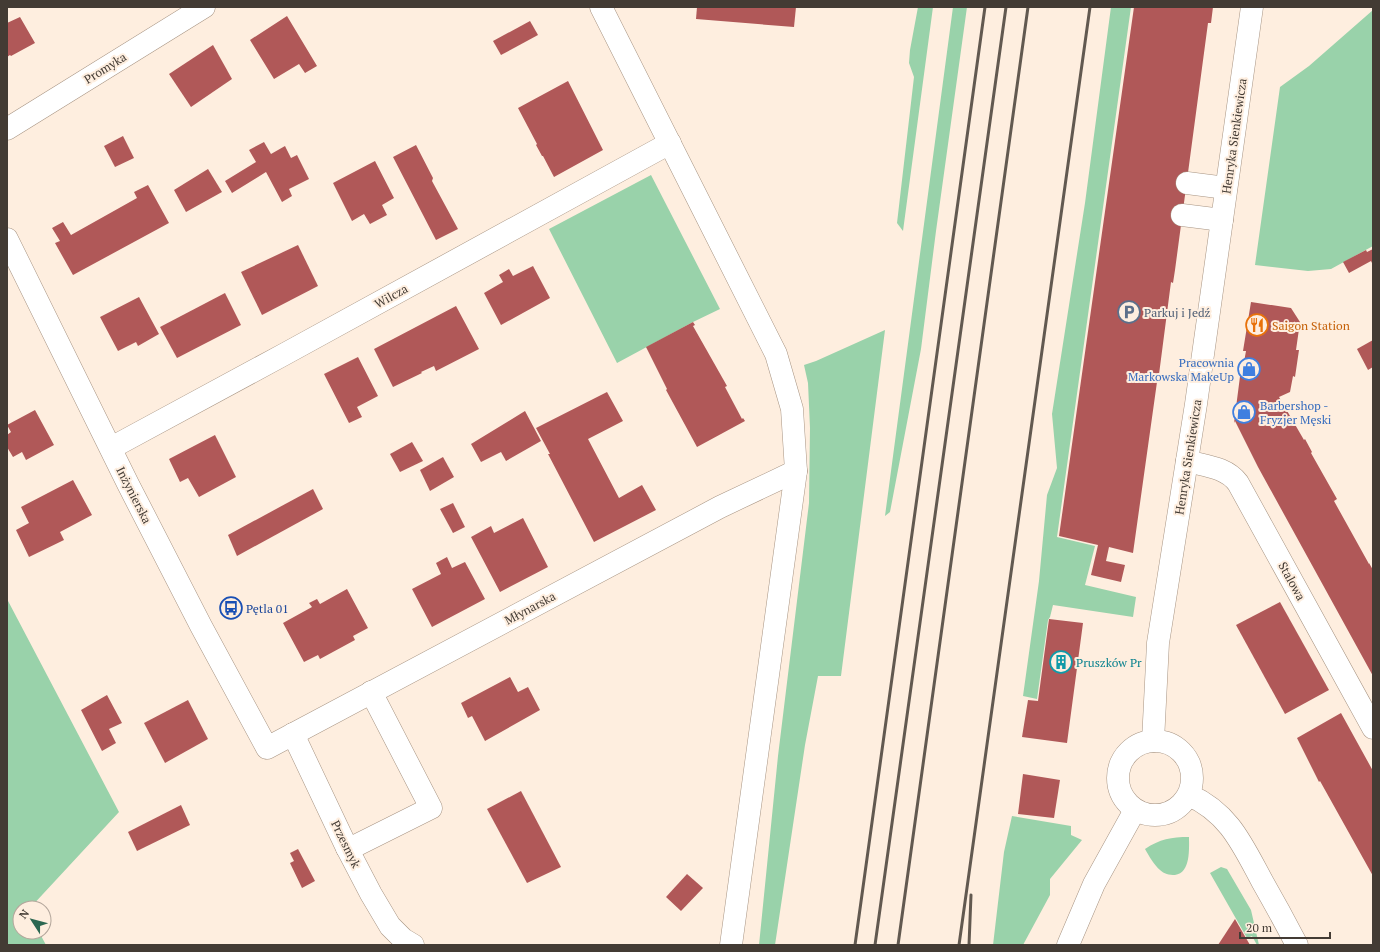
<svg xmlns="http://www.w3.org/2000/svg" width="1380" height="952" font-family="'PT Serif',serif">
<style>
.green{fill:#99d2aa}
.building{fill:#b05858}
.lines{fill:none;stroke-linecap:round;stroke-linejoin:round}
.minor-casing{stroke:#a79483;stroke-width:23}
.minor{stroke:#fff;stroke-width:22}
.rail{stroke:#625950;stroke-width:3}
.labels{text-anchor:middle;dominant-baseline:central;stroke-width:4;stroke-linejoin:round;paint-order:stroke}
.street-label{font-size:12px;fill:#433b34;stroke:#feeedf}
.service-label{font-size:12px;fill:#4e5e75;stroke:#feeedf;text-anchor:start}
.food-label{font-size:12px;fill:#c56008;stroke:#feeedf;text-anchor:start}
.shop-label{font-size:12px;fill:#366cbe;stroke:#feeedf;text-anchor:end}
.transit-label{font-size:12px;fill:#164399;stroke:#feeedf;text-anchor:start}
.culture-label{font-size:12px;fill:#0d838f;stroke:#feeedf;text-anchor:start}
</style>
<rect width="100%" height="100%" fill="#feeedf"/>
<g class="green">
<polygon points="918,7 933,7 903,231 897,223 914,77 909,63 910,50"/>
<polygon points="953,7 967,7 936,231 921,349 890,512 885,516"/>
<polygon points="1111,7 1131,7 1057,537 1095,546 1085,585 1136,597 1133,617 1053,605 1050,617 1048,620 1037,699 1023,696 1039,581 1047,495 1057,468 1052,414 1085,203"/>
<polygon points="1373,10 1373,246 1331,269 1308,271 1255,265 1280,87 1309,66"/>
<polygon points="651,175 720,309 693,322 617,363 549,229"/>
<polygon points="885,330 841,676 818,676 805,745 775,945 759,945 778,756 809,503 810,428 808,383 804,365 816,361"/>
<polygon points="7,599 119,812 30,908 20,908 20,932 39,932 46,945 7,945"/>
<polygon points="1012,816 1071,826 1071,835 1082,840 1050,879 1050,895 1023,945 993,945 1004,852"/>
<path d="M1189,837c0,11 2,36 -14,38 -6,0 -11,-1 -15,-5 -6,-5 -11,-14 -15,-21 15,-10 26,-12 44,-12z"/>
<polygon points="1221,867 1227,869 1251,910 1259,945 1257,945 1252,936 1247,938 1210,873"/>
</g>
<g class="building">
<polygon points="697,7 796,7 794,27 696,19"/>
<polygon points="1134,7 1213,7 1211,23 1208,23 1175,270 1173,283 1171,282 1158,382 1157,382 1133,553 1109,547 1106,561 1125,565 1121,582 1091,575 1098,545 1059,536"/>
<polygon points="287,16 317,66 305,73 299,64 274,79 250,40"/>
<polygon points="20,17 35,43 11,56 10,55 7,57 7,23"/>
<polygon points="530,21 538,35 501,55 493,41"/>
<polygon points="213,45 232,79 191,107 169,74"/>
<polygon points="568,81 603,150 554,177 543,156 542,156 536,145 537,144 518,108"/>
<polygon points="123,136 134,158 115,167 104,146"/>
<polygon points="264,142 271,154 285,146 291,158 297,155 309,179 289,189 292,196 282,202 266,172 232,193 225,181 256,162 249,150"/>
<polygon points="416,145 433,178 432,181 458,229 436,240 393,157"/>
<polygon points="375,161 394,198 382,205 387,215 370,224 364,214 352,221 333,183"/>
<polygon points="208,169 222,192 186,212 174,190"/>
<polygon points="148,185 169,223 73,275 55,243 60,241 52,228 63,222 71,235 137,198 134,192"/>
<polygon points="298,245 318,286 262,315 241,272"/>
<polygon points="1373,249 1373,265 1371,261 1349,273 1343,262 1366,250 1367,252"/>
<polygon points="533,266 550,298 501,325 484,293 503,282 499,275 509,269 513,276"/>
<polygon points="225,293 241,325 177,358 160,327"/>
<polygon points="139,297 159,334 138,346 136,342 118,351 100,317"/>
<polygon points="1251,302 1291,308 1300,322 1296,350 1299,350 1295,377 1293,376 1290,392 1279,397 1304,440 1305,439 1312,452 1311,453 1337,499 1334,501 1369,564 1369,563 1373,570 1373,676 1258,467 1235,421 1234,423 1242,361 1244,362 1246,351 1243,351"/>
<polygon points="456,306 479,349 436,371 434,366 421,372 422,373 393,387 374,349"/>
<polygon points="693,322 695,325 693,326 727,386 725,387 742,419 743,418 745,421 697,447 666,390 667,389 646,347"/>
<polygon points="1373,340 1373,367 1368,370 1357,349"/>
<polygon points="358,357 378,396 357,407 362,417 349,423 324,374"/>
<polygon points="607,392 623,421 588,439 619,498 642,485 656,510 594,542 548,454 550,454 536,428"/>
<polygon points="35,410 54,445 26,460 22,452 13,457 7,447 7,435 11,432 7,425"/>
<polygon points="525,411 541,441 506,461 501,452 481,462 471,444"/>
<polygon points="215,435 236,477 199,497 188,478 180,482 169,459"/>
<polygon points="412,442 423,461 400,472 390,454"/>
<polygon points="443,457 454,477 430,491 420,470"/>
<polygon points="73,480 92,515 60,532 64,540 29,557 16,530 29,523 21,507"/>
<polygon points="313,489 323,509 237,556 228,535"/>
<polygon points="453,503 465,527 453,533 440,509"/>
<polygon points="523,518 548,567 500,592 471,537 491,526 494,533"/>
<polygon points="447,557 452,568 465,562 485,599 432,627 412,589 441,574 436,563"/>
<polygon points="347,589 368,628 353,636 355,640 320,659 318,655 304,662 283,623 312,607 309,603 317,599 320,604"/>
<polygon points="1280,602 1329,690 1285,714 1236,625"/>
<polygon points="1049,619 1083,623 1067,743 1022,737 1028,700 1038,701"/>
<polygon points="510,677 518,692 528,687 540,710 485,741 472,716 468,718 461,703"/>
<polygon points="107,695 122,723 109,729 116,743 102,751 81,710"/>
<polygon points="188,700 208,739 165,763 144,723"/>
<polygon points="1341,713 1373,771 1373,876 1320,781 1319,782 1297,738"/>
<polygon points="1023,774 1060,780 1054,818 1018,814"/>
<polygon points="521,791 561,867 527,883 487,809"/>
<polygon points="181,805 190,825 137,851 128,832"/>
<polygon points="298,849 315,881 302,888 290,863 294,861 290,853"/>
<polygon points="687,874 703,888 681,911 666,897"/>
<polygon points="1235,919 1250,945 1218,945"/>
</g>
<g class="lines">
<g class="minor-casing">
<g id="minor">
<polyline points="601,7 776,354 792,409 796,471 731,945"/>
<polyline points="7,129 204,7"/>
<polyline points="1187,183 1226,188"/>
<polyline points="1182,215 1222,220"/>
<polyline points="7,239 128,484 201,626 267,748 720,507 796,471"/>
<polyline points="111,448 283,355 670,143"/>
<path d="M1187,461c18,5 39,6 51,22l135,245"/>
<polyline points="293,734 347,848 371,894 390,926 403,939 413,945"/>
<polyline points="1153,741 1158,643 1196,404 1252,7"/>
<circle cx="1155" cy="778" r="37"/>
<path d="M1189,795c40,18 53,49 73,86 12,21 24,43 35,64"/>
<polyline points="347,848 353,847 431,808 371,692"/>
<polyline points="1068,945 1094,884 1135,810"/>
</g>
</g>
<use href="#minor" class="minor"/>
<g class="rail">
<polyline points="855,945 985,7"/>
<polyline points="875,945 1006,7"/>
<polyline points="898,945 1028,7"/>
<polyline points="959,945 1090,7"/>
<polyline points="969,945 971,895"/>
</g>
</g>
<defs>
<g id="parking-ring" transform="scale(1.15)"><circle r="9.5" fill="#feeedf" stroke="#5c6f8a" stroke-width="1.5"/><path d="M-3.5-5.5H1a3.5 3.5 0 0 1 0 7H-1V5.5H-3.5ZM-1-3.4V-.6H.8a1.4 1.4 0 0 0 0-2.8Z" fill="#5c6f8a"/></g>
<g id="restaurant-ring" transform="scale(1.15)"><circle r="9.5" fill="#feeedf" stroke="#e8710a" stroke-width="1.5"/><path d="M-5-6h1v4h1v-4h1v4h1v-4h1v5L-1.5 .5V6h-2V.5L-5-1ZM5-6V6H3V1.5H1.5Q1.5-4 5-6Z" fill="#e8710a"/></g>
<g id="shop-ring" transform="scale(1.15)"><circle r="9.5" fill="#feeedf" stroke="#3f7fe0" stroke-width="1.5"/><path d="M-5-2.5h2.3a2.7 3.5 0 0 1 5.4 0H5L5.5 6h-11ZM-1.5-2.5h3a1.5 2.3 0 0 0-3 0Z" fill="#3f7fe0"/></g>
<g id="bus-ring" transform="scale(1.15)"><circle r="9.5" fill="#feeedf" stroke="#1a4fb4" stroke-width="1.5"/><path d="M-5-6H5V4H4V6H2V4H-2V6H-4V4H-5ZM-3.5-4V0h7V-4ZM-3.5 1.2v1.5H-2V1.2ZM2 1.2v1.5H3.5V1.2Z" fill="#1a4fb4"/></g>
<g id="building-ring" transform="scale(1.15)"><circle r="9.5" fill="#feeedf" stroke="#0f9aa8" stroke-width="1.5"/><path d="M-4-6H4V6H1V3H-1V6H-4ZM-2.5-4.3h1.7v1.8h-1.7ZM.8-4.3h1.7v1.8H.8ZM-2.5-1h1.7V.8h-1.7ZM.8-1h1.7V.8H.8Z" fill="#0f9aa8"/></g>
</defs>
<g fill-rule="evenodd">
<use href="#parking-ring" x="1129" y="312"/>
<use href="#restaurant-ring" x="1257" y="325"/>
<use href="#shop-ring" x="1249" y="369"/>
<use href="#shop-ring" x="1244" y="412"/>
<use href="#bus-ring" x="231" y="608"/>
<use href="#building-ring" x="1061" y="662"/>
</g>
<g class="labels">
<g class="street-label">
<text transform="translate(105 68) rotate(-32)">Promyka</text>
<text transform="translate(1234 136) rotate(-82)">Henryka Sienkiewicza</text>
<text transform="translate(391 296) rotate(-29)">Wilcza</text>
<text transform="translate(1188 457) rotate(-81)">Henryka Sienkiewicza</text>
<text transform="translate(134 495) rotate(63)">Inżynierska</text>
<text transform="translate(1292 581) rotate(61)">Stalowa</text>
<text transform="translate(530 608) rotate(-28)">Młynarska</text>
<text transform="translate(346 844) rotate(64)">Przesmyk</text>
</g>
<g class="service-label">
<text x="1144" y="312">Parkuj i Jedź</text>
</g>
<g class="food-label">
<text x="1272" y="325">Saigon Station</text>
</g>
<g class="shop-label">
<text x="1234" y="362">Pracownia<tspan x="1234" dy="14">Markowska MakeUp</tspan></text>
<text x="1260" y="405" text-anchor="start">Barbershop -<tspan x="1260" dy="14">Fryzjer Męski</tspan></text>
</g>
<g class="transit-label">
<text x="246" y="608">Pętla 01</text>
</g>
<g class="culture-label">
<text x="1076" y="662">Pruszków Pr</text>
</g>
</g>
<rect width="1380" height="952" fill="none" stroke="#433b34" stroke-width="16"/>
<g transform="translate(32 920) rotate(306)"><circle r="19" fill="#feeedf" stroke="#b3a69b"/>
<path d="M0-3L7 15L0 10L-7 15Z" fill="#2c6751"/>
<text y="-6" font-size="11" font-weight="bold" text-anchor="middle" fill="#433b34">N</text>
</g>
<path d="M1240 932v6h90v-6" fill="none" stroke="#433b34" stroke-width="2"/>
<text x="1246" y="932" font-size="12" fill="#433b34" stroke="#feeedf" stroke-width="3" paint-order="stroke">20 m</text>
</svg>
